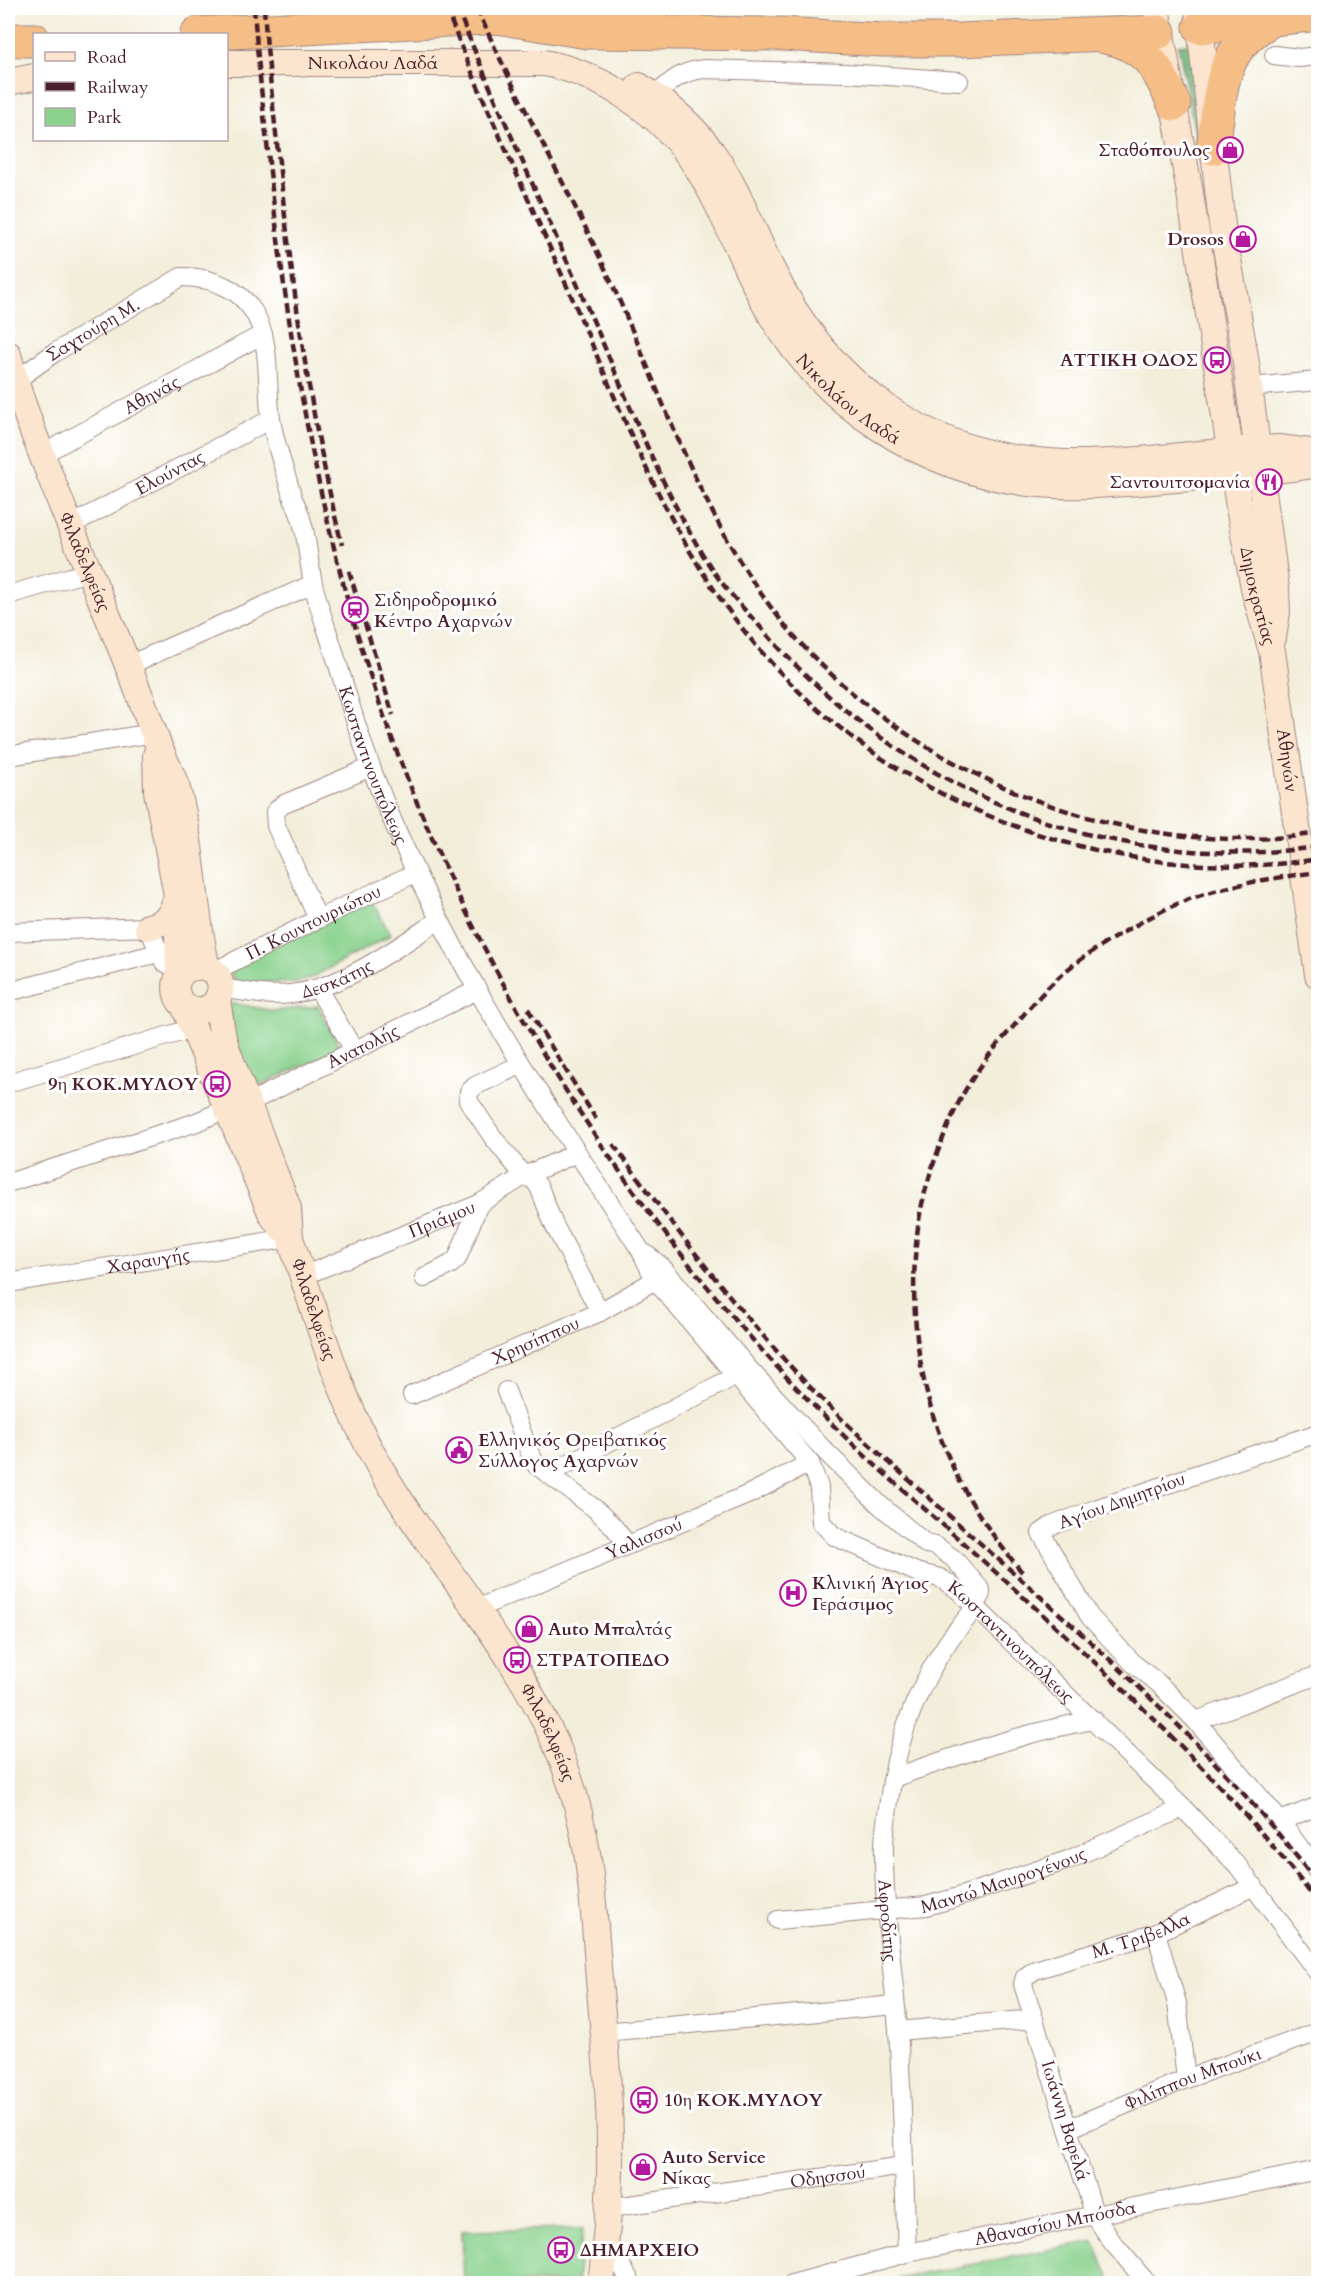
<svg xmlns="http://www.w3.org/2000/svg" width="1326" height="2291" font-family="Cardo,serif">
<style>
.green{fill:#8ad28e;stroke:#6a785c;stroke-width:1.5}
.forest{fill:#6fb479;stroke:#5c6a52;stroke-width:1.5}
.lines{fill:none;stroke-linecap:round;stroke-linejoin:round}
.street-casing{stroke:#9e8682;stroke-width:20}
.secondary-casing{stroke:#9e8682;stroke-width:28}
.highway-casing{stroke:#9e8682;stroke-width:35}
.street{stroke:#fff;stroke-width:18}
.secondary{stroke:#fbe5cf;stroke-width:26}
.highway{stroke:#f6be87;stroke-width:33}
.rail{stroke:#4a1f2b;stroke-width:4.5;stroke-dasharray:9 4.5;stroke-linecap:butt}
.labels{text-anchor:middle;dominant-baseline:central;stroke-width:6;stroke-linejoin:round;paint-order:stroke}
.street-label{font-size:18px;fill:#4a1f2b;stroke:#fff}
.poi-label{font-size:18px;font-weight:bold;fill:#4a1f2b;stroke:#fff;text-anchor:start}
</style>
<rect width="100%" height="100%" fill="#fff"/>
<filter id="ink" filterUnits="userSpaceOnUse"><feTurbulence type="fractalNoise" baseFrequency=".0167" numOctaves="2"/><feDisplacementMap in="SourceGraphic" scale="12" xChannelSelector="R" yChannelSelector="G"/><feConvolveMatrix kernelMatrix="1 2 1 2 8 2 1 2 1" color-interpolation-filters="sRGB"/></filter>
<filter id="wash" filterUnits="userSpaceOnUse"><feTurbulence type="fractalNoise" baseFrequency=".008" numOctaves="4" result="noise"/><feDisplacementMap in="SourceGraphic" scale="24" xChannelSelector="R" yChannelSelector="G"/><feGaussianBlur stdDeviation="1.35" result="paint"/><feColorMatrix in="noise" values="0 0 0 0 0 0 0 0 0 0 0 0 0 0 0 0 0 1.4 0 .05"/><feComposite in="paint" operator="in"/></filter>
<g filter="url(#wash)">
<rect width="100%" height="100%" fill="#f3eeda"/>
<g class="green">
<polygon points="371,900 391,935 307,980 292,983 234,981 229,968"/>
<polygon points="233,1003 273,1011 318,1006 341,1049 253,1088 234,1047 230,1006"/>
<polygon points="582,2229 577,2283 464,2283 462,2231"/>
<polygon points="1094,2241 1112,2283 876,2283"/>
</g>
<polygon class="forest" points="1194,43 1215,258 1200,160 1178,45"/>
</g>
<g filter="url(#ink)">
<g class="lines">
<g class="street-casing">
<g id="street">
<polyline points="1274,55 1299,58 1318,56"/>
<path d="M656,96c14,-15 26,-25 48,-27l142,4 113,8"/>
<path id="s1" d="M8,386l46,-33 127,-76c16,0 35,4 49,12 47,28 34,84 41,130 4,27 15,54 22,80 14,25 14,56 20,84 5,23 14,46 21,69 13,42 25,85 41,126 67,172 166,319 266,473l14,29 155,183 9,24 2,35 13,14 82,36 24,6 18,12 225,218 55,58 80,107"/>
<polyline points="1250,387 1318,381"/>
<path id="s2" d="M41,455l222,-121"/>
<path id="s3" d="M69,526l202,-107"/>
<polyline points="8,595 88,572"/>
<polyline points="129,665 313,584"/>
<polyline points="8,756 154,733"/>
<polyline points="318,919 276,826 275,812 282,805 371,767"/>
<polyline points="8,932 148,927 164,962 173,967 188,967"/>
<path id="s4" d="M213,972l105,-53 97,-46"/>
<path id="s5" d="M220,988c23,3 48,9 70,6 53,-6 105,-45 149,-74"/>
<polyline points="318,989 354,1050"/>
<polyline points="8,992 158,953"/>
<polyline points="520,1065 475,1086 469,1092 468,1100 492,1136 524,1176 534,1180 539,1187 554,1225 600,1312"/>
<polyline points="8,1083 194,1028"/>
<path id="s6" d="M248,1103l229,-113"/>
<polyline points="8,1183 194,1123 227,1109"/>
<path id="s7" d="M646,1254l16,13 87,102 77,83 55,54 45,38 10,2 18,13 27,31c2,14 -23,37 -31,49 -29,42 -49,91 -58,142 -3,21 -7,42 -8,63 -1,62 9,125 14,186 5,75 6,149 9,223"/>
<path id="s8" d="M303,1276l176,-72 45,-28 53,-23"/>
<polyline points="424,1278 451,1264 457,1259 479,1204"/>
<path id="s9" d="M8,1283l282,-45"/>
<polyline points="506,1391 529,1451 536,1465 594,1508 613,1526 628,1545"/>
<path id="s10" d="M412,1395l188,-83 55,-32"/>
<polyline points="1318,1433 1098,1508 1051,1526 1041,1533 1090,1617 1134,1664 1158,1683 1196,1721 1280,1821 1318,1872"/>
<polyline points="548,1474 737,1375"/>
<path id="s11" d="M476,1609l271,-114 63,-32"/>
<polyline points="1196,1721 1318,1675"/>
<path d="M893,1778c65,-23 133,-46 201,-58"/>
<polyline points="1280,1821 1318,1806"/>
<path id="s12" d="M778,1920l148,-14 29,-8 113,-38 115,-52"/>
<polyline points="1156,1933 1177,2003 1186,2079"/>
<polyline points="898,2031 1034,2019"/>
<polyline points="604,2032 895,2005"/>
<path id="s13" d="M1068,2129l118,-50 132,-47"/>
<path id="s14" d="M608,2208l296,-42"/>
<polyline points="606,2239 632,2284"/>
<path id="s15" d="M792,2284l115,-31 411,-83"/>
<path id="s16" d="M1148,2284l-35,-41 -18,-27 -72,-232 2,-7 10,-7 121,-37 98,-47"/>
</g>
</g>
<g class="secondary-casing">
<g id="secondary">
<path id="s17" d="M1156,8l33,179 51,326 15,80 17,58 46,324"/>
<polyline points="1198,8 1222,225 1245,356 1276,589 1277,612 1273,638"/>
<path id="s18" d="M226,63h318c28,5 51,15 76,30 91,54 102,136 150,220 54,93 152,157 259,170 52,6 107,-1 159,-5 44,-4 87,-6 130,-14"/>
<polyline points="8,82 34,77"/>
<path d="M639,86c79,48 94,101 131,180 59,122 160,194 297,197 62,1 128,-10 190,-14l22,-1 39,5"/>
<path id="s19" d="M8,354c10,42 27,83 43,124 34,88 74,173 105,261 6,17 16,33 21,50 17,59 16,120 30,179"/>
<polyline points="156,755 157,791 177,895 179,977"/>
<path d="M148,927c19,-4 25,-14 29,-32"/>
<path id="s20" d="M217,1000l6,38 5,15 60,155 2,30c26,76 48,156 88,226 57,99 138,183 182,290 31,76 33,146 39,226 5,56 11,113 11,169 1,45 -4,90 -9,135"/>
<path d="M184,1006c35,19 51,-32 20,-39 -7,-1 -13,0 -18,3 -14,9 -12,26 -2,36l88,209 10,13"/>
</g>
</g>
<g class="highway-casing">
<g id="highway">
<polyline points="591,11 653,8"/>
<polyline points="497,17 587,32 782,34 883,40 959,40 1159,32"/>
<polyline points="1200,27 1318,14"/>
<polyline points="197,34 519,16"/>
<path d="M1105,37c41,7 53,31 69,67"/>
<polyline points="8,40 34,40"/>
<path d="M1213,148c9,-59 4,-101 64,-131"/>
</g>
</g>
<use href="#street" class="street"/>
<use href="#secondary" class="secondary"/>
<use href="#highway" class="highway"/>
<g class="rail">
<path d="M254,8c3,45 8,90 13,135 19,187 50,374 110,553 92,272 255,530 459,732 40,40 84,76 126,114 126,113 254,226 356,361"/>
<path d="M264,8c3,48 9,97 14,145 14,132 32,264 64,392"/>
<path d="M446,8c37,96 82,189 123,283 41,93 79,195 133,280 44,71 105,137 175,184 125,86 291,128 441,104"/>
<path d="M457,8c42,104 90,207 135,310 36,82 68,169 116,245 15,24 36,46 55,67 140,161 341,246 555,217"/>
<path d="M477,8c39,91 90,177 131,267 49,107 86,223 154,320 117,167 355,271 556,238"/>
<polyline points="349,571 393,715"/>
<polyline points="528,1009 596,1119"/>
<path d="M613,1144c72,98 146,196 234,280 29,27 59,53 88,79 134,120 275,237 383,381"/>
<path d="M1022,1572c-30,-36 -56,-73 -74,-116 -31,-71 -40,-154 -30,-229 5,-40 24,-91 42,-127 13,-26 33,-51 53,-73 19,-22 39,-47 63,-64 28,-20 60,-39 90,-54 48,-23 101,-30 152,-37"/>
</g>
</g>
</g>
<defs>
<g id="shop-ring" transform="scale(1.35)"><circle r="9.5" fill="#fff" stroke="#b5179e" stroke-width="1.5"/><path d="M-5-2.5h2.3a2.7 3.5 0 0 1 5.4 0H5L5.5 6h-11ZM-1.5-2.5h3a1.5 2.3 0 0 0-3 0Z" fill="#b5179e"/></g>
<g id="bus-ring" transform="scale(1.35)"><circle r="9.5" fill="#fff" stroke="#b5179e" stroke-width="1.5"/><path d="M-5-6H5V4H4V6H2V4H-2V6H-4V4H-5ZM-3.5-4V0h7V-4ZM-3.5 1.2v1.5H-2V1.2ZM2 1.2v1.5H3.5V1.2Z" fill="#b5179e"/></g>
<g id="restaurant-ring" transform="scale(1.35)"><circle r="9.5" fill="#fff" stroke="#b5179e" stroke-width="1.5"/><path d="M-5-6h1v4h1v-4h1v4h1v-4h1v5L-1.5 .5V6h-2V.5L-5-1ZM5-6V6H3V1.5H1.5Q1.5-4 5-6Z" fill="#b5179e"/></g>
<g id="station-ring" transform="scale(1.35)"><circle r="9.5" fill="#fff" stroke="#b5179e" stroke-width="1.5"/><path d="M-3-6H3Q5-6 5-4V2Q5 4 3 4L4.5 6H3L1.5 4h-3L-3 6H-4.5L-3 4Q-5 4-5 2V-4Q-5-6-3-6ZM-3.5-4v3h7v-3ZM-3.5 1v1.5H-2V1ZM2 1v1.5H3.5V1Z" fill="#b5179e"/></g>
<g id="civic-ring" transform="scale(1.35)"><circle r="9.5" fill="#fff" stroke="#b5179e" stroke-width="1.5"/><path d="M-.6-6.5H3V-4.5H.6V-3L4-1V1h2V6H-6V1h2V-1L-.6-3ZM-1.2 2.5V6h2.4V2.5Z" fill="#b5179e"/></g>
<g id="hospital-ring" transform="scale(1.35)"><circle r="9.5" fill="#fff" stroke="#b5179e" stroke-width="1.5"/><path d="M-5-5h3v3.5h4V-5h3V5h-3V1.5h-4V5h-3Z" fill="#b5179e"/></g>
</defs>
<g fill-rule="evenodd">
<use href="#shop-ring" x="1230" y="150"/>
<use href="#shop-ring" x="1243" y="239"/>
<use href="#bus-ring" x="1217" y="360"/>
<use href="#restaurant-ring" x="1269" y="482"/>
<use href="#station-ring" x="355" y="610"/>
<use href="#bus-ring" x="217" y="1084"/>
<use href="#civic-ring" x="459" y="1450"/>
<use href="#hospital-ring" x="793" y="1593"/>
<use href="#shop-ring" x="529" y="1629"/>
<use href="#bus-ring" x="517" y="1660"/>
<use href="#bus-ring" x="644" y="2100"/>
<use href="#shop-ring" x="643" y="2167"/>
<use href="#bus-ring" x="561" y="2250"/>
</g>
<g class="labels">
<g class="street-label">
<text stroke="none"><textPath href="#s18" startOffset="147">Νικολάου Λαδά</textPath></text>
<text stroke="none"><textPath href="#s1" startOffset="102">Σαχτούρη Μ.</textPath></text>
<text stroke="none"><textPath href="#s2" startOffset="126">Αθηνάς</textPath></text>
<text stroke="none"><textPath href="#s18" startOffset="789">Νικολάου Λαδά</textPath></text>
<text stroke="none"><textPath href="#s3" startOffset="114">Ελούντας</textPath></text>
<text stroke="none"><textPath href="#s19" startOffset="222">Φιλαδελφείας</textPath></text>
<text stroke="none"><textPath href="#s17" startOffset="597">Δημοκρατίας</textPath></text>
<text stroke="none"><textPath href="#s17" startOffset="764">Αθηνών</textPath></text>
<text stroke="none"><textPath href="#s1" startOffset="760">Κωσταντινουπόλεως</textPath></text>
<text stroke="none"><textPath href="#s4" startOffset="112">Π. Κουντουριώτου</textPath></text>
<text stroke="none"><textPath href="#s5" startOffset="120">Δεσκάτης</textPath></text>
<text stroke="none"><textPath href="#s6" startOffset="128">Ανατολής</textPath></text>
<text stroke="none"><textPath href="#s8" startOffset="150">Πριάμου</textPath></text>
<text stroke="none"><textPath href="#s9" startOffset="142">Χαραυγής</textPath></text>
<text stroke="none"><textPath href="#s20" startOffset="326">Φιλαδελφείας</textPath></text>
<text stroke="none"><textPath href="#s10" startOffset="135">Χρησίππου</textPath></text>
<text transform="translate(1122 1501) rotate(-20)">Αγίου Δημητρίου</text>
<text stroke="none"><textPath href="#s11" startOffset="182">Υαλισσού</textPath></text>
<text stroke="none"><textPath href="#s1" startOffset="1878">Κωσταντινουπόλεως</textPath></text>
<text stroke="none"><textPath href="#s20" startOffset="812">Φιλαδελφείας</textPath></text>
<text stroke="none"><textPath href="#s12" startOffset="230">Μαντώ Μαυρογένους</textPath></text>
<text stroke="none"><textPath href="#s7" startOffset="831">Αφροδίτης</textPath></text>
<text stroke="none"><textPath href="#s16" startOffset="460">Μ. Τριβελλα</textPath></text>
<text stroke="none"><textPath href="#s13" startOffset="135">Φιλίππου Μπούκι</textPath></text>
<text transform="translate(1065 2121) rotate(73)">Ιωάννη Βαρελά</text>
<text stroke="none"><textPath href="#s14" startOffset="222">Οδησσού</textPath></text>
<text stroke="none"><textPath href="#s15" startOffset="270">Αθανασίου Μπόσδα</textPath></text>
</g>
<g class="poi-label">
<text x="1210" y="150" text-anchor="end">Σταθόπουλος</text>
<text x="1224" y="239" text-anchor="end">Drosos</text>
<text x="1198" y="360" text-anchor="end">ΑΤΤΙΚΗ ΟΔΟΣ</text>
<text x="1250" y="482" text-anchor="end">Σαντουιτσομανία</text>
<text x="374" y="600">Σιδηροδρομικό<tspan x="374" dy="21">Κέντρο Αχαρνών</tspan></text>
<text x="198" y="1084" text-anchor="end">9η ΚΟΚ.ΜΥΛΟΥ</text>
<text x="478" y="1440">Ελληνικός Ορειβατικός<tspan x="478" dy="21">Σύλλογος Αχαρνών</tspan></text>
<text x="812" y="1583">Κλινική Άγιος<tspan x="812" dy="21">Γεράσιμος</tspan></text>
<text x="548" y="1629">Auto Μπαλτάς</text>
<text x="536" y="1660">ΣΤΡΑΤΟΠΕΔΟ</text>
<text x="664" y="2100">10η ΚΟΚ.ΜΥΛΟΥ</text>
<text x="662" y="2157">Auto Service<tspan x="662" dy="21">Νίκας</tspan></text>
<text x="580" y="2250">ΔΗΜΑΡΧΕΙΟ</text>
</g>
</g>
<rect width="1326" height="2291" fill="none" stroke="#fff" stroke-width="30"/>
<rect x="33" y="33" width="195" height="108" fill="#ffffff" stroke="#b7a5aa" stroke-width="1.5"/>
<rect x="45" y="52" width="30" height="9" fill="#fbe5cf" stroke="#b7a5aa" stroke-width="1.5"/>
<text x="87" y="63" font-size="18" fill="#4a1f2b">Road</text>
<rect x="45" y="82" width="30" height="9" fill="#4a1f2b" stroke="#b7a5aa" stroke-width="1.5"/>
<text x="87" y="93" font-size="18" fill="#4a1f2b">Railway</text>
<rect x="45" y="108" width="30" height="18" fill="#8ad28e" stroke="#b7a5aa" stroke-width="1.5"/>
<text x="87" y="123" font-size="18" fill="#4a1f2b">Park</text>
</svg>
